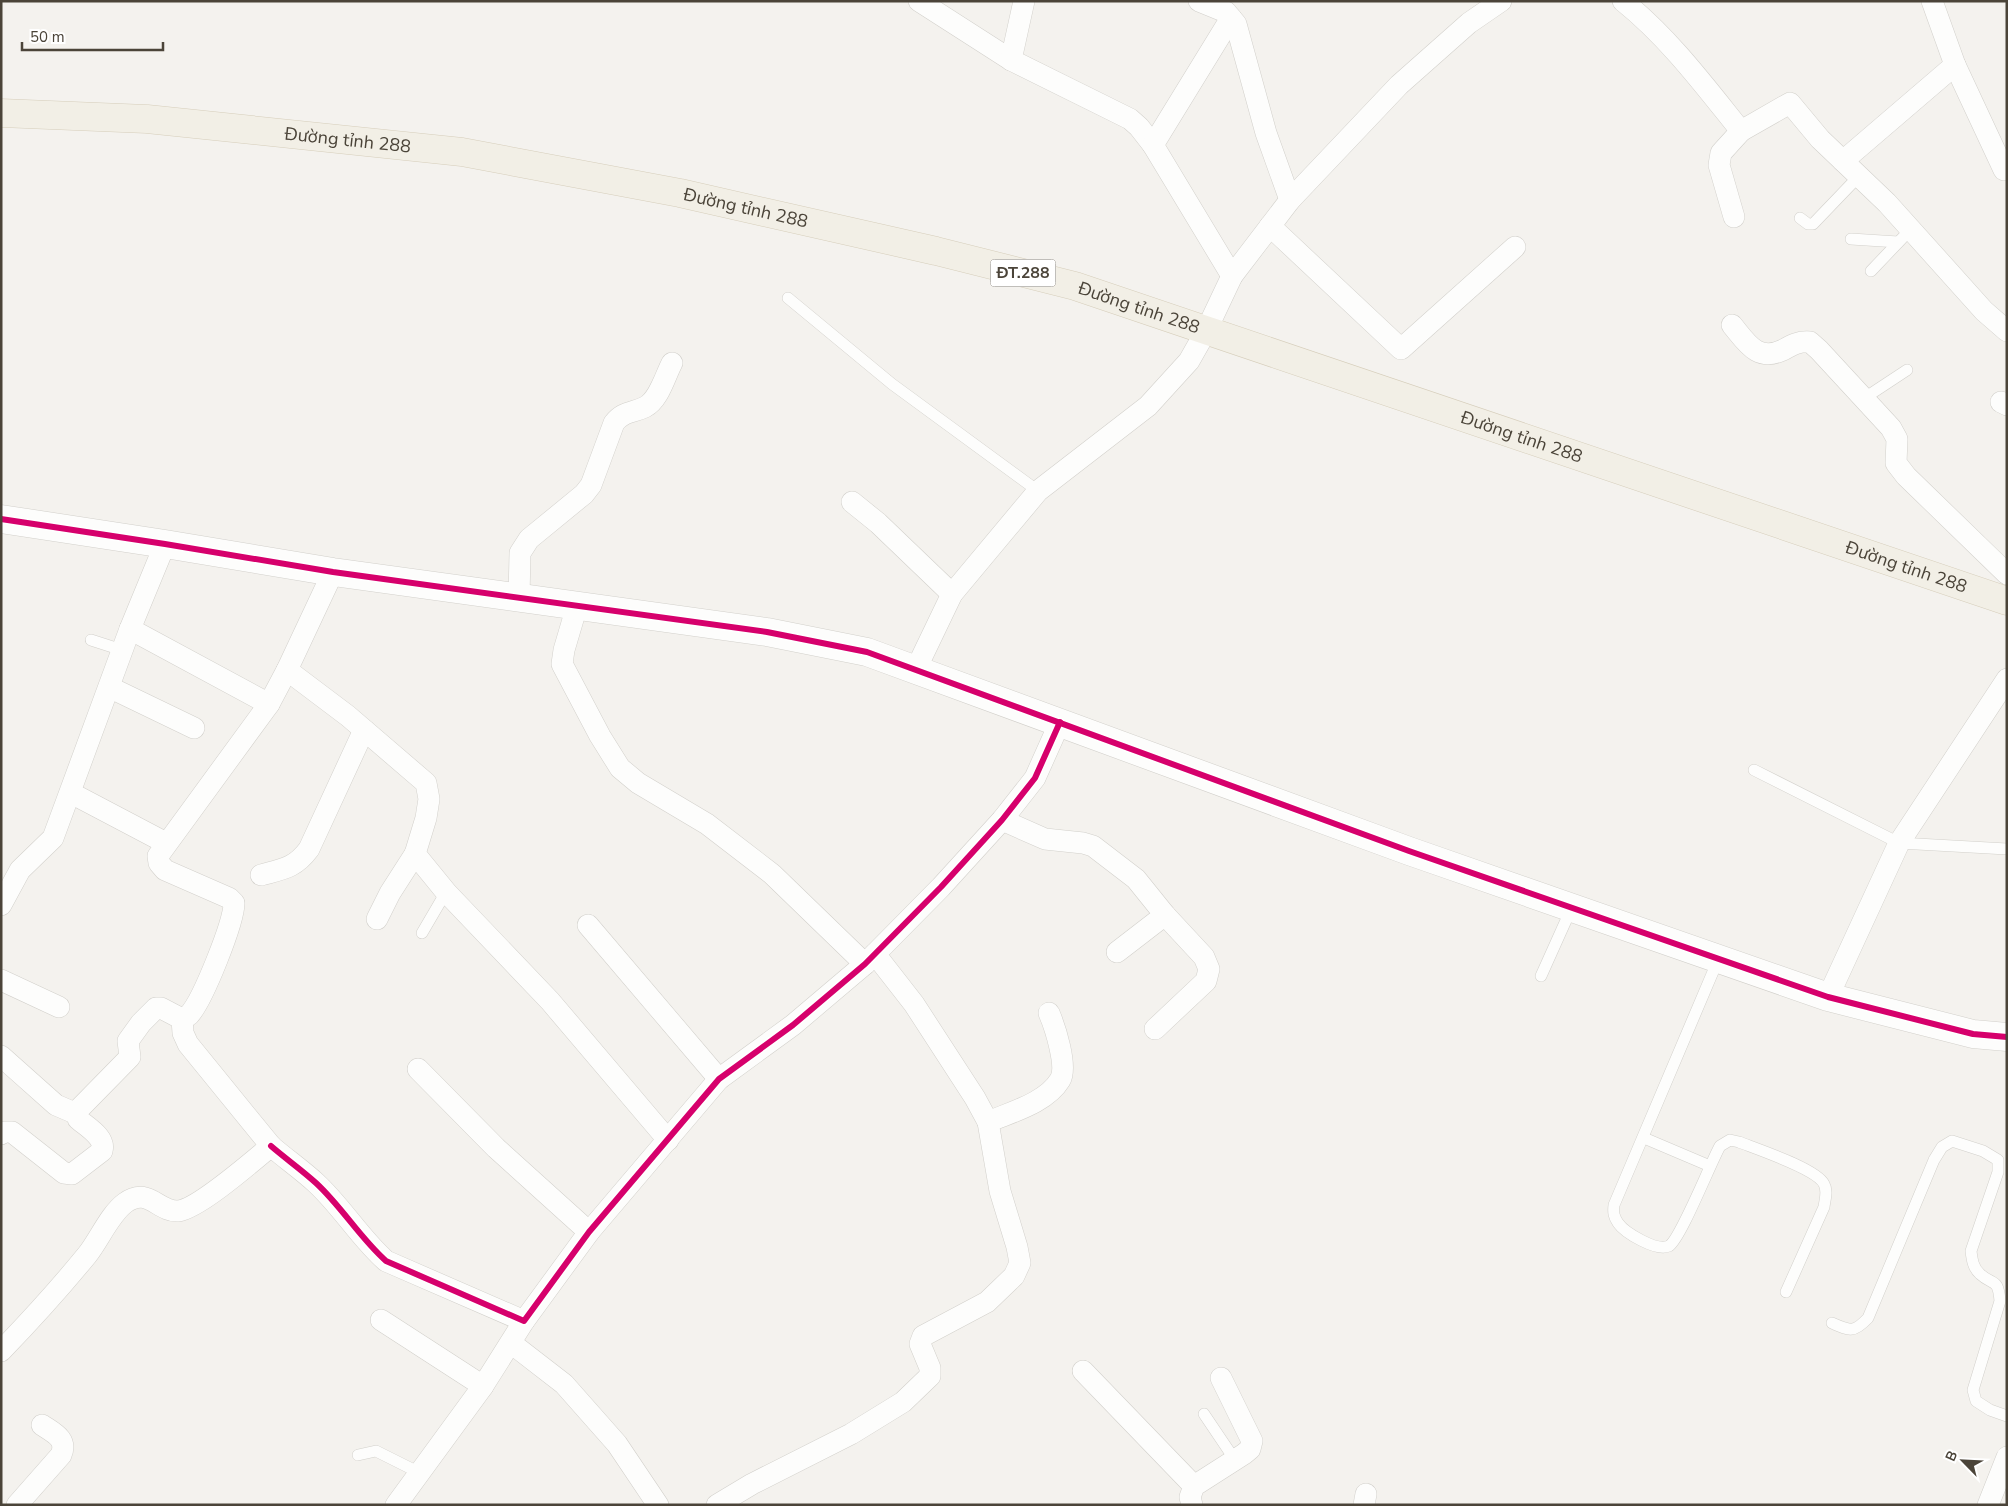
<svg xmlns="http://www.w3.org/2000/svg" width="2008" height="1506" font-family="'Nunito Sans',sans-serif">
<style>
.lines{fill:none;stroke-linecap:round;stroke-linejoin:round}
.service-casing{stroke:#d2d0cb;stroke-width:12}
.minor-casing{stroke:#d2d0cb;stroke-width:22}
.tertiary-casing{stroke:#d2d0cb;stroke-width:29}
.primary-casing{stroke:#d6cebb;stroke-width:29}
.service{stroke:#fdfdfc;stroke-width:11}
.minor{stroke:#fdfdfc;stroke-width:21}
.tertiary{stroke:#fdfdfc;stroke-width:28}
.primary{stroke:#f2efe6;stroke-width:28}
.cycleway-casing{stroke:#fff;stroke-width:9}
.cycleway{stroke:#d6006c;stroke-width:6}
.labels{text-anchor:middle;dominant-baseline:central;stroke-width:4;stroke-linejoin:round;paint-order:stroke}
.shield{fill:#fff;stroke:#817c74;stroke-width:1}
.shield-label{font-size:16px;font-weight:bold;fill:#4b4439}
.street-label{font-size:18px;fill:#4b4439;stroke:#fff}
</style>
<rect width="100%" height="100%" fill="#f4f2ee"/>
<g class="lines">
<g class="service-casing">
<g id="service">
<polyline points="1800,218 1808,224 1813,224 1859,176"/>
<polyline points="1851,239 1898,242"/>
<polyline points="1871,271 1911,229"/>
<polyline points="788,298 892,384 1038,491"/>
<polyline points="1863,399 1907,370"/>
<polyline points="91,640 122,650"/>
<polyline points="1754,770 1899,843 2007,849"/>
<polyline points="422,933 446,892"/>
<path d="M1718,960l-104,245c-1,8 0,12 4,18 7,10 39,29 51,23 12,-8 41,-82 51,-100l10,-6 9,2c18,7 78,27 85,42 4,7 1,15 0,23l-38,85"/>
<polyline points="1541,976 1572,907"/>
<polyline points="1644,1138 1710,1166"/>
<path d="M1832,1323c18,8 22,10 36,-5l66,-158 8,-13 10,-6 31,10 15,9v12l-27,79c1,8 2,17 9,23 13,12 18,3 20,27l-27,89 3,11 14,9 17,6"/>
<polyline points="1204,1414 1235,1460"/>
<polyline points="358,1455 376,1451 420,1473"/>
</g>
</g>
<g class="minor-casing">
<g id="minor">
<polyline points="919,1 1011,60 1130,119 1139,127 1153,145 1232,276"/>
<polyline points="1199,1 1226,12 1236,24 1266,133 1290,200"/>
<path d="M1623,1c46,37 81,84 118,130l49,-28 30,36 67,64 97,108 23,20"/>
<polyline points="1011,60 1024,1"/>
<polyline points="1955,65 2004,170"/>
<polyline points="1153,145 1231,18"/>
<polyline points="1843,161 1955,65 1932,1"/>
<polyline points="1734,217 1719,165 1721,153 1741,131"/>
<polyline points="1270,226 1401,349 1515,247"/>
<path d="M1732,325c15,18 25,37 51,25 9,-5 16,-9 27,-8l9,8 72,78 6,11 -1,24 10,13 101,98"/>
<polyline points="2001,402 2007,405"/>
<polyline points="852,502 878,523 952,594"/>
<path d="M519,598l1,-45 9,-14 55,-45 7,-9 23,-62c9,-12 19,-10 31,-16 14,-7 20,-31 27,-44"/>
<polyline points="577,606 564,650 562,664 600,736 620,768 638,783 707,824 772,874 865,964"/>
<polyline points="130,629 269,704"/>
<polyline points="916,669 952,594 1038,491 1148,406 1189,361 1206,331 1232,276 1290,200 1399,85 1469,23 1501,1"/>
<polyline points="287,670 348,716 426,783 429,799 426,818 415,854 446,892 550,1001 668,1140"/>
<polyline points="109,687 194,728"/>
<polyline points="71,793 166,843"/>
<polyline points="1002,820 1045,839 1083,843 1093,846 1136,879 1165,915 1204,957 1209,969 1206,981 1155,1029"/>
<path d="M261,875c22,-6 34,-7 48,-26l55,-119"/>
<polyline points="1,905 20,870 53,838 130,629 165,544"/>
<polyline points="377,919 390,893 415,854"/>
<polyline points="588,925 719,1079"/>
<polyline points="1117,952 1165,915"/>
<polyline points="1,980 59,1007"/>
<polyline points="1828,997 1899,843 2007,679"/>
<polyline points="1,1056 56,1105 77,1114"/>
<polyline points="418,1069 496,1148 589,1232"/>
<path d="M988,1122c23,-10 58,-19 72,-42 8,-13 -5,-53 -11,-67"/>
<path d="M1,1134l3,-2h8l52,41 8,1 30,-23c4,-14 -15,-24 -24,-32l-1,-5 2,-5 51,-52 -2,-16 13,-18 15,-15h5l21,11c3,-1 5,-2 7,-4 14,-15 45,-93 45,-112l-5,-5 -64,-28 -6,-7 -1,-7 111,-152 18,-34 46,-98"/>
<path d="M271,1146c15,13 31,24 45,37 26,24 44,55 70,78l138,60 65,-89 130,-153 74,-54 72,-61 76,-77 61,-67 33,-42 25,-56"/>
<polyline points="381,1320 483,1386"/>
<polyline points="511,1343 564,1384 617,1444 658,1505"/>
<path d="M1,1351c30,-31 59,-63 86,-96 12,-15 23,-41 38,-52 23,-17 33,9 53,8 20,-2 75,-50 93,-65l-83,-102 -5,-11 -1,-14"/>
<polyline points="1083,1371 1194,1486"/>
<path d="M17,1505l44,-50c7,-16 -7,-22 -19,-30"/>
<polyline points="396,1505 483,1386 524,1321"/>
<polyline points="717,1505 752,1484 851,1434 903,1402 930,1376 930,1368 920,1344 923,1336 987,1302 1014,1276 1020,1263 1017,1247 1000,1191 988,1122 975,1098 914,1004 875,954"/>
<polyline points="1192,1505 1190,1497 1194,1486 1244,1454 1250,1449 1252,1441 1221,1378"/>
<polyline points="1364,1505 1366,1494"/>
<polyline points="1988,1505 2007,1457"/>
</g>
</g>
<g class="tertiary-casing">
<polyline id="tertiary" points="1,519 165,544 333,572 767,632 867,652 1409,851 1828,997 1973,1034 2007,1037"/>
</g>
<g class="primary-casing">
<g id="primary">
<path id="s1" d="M1,113l146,6 315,33 218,41 256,58 139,35 932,315"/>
</g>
</g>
<use href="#service" class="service"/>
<use href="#minor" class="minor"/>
<use href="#tertiary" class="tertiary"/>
<use href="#primary" class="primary"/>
<g class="cycleway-casing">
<g id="cycleway">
<polyline points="1,519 165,544 333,572 767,632 867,652 1409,851 1828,997 1973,1034 2007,1037"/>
<path d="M271,1146c15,13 31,24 45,37 26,24 44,55 70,78l138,60 65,-89 130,-153 74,-54 72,-61 76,-77 61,-67 33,-42 25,-56"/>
</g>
</g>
<use href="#cycleway" class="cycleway"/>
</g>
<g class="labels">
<rect class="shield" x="990.5" y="259.5" width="65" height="27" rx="4"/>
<g class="shield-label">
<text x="1023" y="273">ĐT.288</text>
</g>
<g class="street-label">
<text stroke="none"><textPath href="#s1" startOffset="348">Đường tỉnh 288</textPath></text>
<text stroke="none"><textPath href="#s1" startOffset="752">Đường tỉnh 288</textPath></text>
<text stroke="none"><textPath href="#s1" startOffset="1158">Đường tỉnh 288</textPath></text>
<text stroke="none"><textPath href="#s1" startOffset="1562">Đường tỉnh 288</textPath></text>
<text stroke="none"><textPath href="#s1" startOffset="1968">Đường tỉnh 288</textPath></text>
</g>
</g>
<rect width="2008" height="1506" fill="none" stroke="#4b4439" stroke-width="5"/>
<g transform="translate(1963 1461) rotate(294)" stroke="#ffffff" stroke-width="4" paint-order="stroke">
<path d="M0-4L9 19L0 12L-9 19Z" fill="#4b4439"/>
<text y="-8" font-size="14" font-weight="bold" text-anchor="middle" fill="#4b4439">B</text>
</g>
<path d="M22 42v8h141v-8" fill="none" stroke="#4b4439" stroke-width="2.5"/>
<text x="30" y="42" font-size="15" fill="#4b4439" stroke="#ffffff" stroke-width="4" paint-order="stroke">50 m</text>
</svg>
